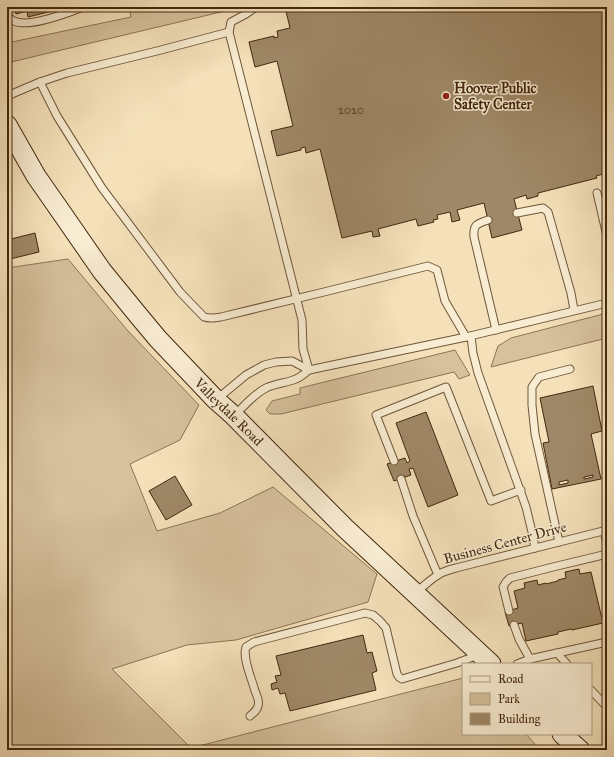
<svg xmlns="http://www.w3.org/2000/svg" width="614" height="757" font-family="'IM FELL Great Primer',serif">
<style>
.green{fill:#d6c19d;stroke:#8c7456}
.building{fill:#9f8867;stroke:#43270e;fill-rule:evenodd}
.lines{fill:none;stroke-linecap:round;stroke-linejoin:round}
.lane-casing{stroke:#6f5639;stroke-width:9}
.secondary-casing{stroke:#43270e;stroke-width:21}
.lane{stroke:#f8ecd2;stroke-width:7}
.secondary{stroke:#f8ecd2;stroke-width:19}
.poi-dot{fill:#8f2418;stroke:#f8ecd2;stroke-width:1.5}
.labels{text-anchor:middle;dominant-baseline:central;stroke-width:3;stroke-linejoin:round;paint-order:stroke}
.number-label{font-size:12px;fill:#5a3f24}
.poi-label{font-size:14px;font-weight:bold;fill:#43270e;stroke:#f8ecd2;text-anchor:start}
.street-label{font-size:14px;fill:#43270e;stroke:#f8ecd2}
</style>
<rect width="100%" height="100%" fill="#f4e1ba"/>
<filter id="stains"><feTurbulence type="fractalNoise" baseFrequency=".005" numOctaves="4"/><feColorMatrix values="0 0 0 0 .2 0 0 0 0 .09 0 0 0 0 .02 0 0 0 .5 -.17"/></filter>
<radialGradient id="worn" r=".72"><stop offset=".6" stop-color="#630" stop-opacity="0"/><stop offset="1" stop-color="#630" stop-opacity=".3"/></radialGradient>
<g class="green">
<polygon points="129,7 232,7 225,11 7,63 7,43 131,17"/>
<polygon points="68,259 128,331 199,405 180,440 130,464 157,531 220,513 273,487 377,574 368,602 236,640 187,645 112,669 191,748 463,678 463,734 526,734 540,750 7,750 7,268"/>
<polygon points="607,313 607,338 491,367 498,346 511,338"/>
<polygon points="455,350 470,375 459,379 454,372 281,414 270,414 266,410 272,401 300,394 300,388"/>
</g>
<g class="building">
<polygon points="14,7 55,7 56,10 28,17 27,11 16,14"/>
<polygon points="285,7 607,7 607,173 596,176 597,178 538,193 538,196 527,199 526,195 514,199 522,230 492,238 484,203 457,210 460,220 452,222 450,212 437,215 438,219 433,220 434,222 418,226 416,219 378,229 380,236 373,237 372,231 342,238 320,149 306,153 305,147 301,148 301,150 277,156 271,131 293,126 277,61 255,67 249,42 274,36 274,38 278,37 277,31 290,28"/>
<polygon points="35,233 39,252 10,259 7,245 7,240"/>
<path d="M593,386l9,45 -11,3 10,45 -49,10 -9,-46 6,-1 -9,-44zM593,475v2l-9,2v-2zM568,480v3l-9,2v-3z"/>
<polygon points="426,412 458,495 428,507 413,468 409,469 411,475 394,481 387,464 405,458 407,463 410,461 396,423"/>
<polygon points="175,476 192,505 166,520 149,491"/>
<polygon points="579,569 580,574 591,572 603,623 572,630 571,629 558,632 558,634 526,641 522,623 509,626 505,612 518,608 514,591 525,588 524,583 537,580 538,585 546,583 546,584 558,581 558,580 566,578 565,572"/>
<polygon points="363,635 367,653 372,652 377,671 372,673 376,690 290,711 285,693 280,694 278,688 272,690 271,684 277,682 275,676 281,675 276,656"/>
</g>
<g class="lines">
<g class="lane-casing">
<g id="lane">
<path d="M7,15c2,2 4,5 7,6 14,7 54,-8 69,-14"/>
<polyline points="229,32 231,22 246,14 256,7"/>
<path d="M40,82l17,34 45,72 78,104 24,25c6,2 11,1 17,0l107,-26 100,-25 9,4 8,31 21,36"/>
<polyline points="7,96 40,82 67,73 157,51 229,32 302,320 303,349 309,370 466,337 607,303"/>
<polyline points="597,193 607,236"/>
<polyline points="517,213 543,208 548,212 571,293 574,310"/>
<path d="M488,220c-11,4 -15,4 -14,17l22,93"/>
<polyline points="471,336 473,353 478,373 526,507 532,532 535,548"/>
<path d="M216,400l30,-25 18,-10 12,-3 16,-1 17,9c-4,3 -8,7 -13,9 -9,4 -20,4 -30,9 -12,6 -22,18 -32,28"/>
<polyline points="394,461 376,415 446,387 491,501 521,490"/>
<polyline points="401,479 413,516 438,575"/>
<polyline points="604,531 607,544"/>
<polyline points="559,542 535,434 532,405 532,387 539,377 570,369"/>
<path d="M415,593c9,-7 17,-15 26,-20 5,-2 10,-4 15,-5l151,-38"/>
<polyline points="509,611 503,587 506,582 510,578 553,567 607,554"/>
<polyline points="514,625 519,639 530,659"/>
<polyline points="557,653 567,664"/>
<polyline points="517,664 530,659 607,642"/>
<polyline points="591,690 607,707"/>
<path d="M250,716c3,-3 7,-5 8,-10 2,-5 -1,-10 -3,-15 -3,-12 -13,-33 -9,-44l8,-5 111,-29 8,2 7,6 6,7 11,46 2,3 3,2 55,-16 21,-8"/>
</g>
</g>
<g class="secondary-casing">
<g id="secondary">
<path id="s1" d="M7,125l29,51 23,33 43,62 36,44 20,24 58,61 18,16 111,112 146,136"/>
<polyline points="562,734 580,750"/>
</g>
</g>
<use href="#lane" class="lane"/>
<use href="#secondary" class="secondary"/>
</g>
<circle class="poi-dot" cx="446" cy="96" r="4"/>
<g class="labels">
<g class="number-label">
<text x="351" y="110">2020</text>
</g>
<g class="poi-label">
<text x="454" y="88">Hoover Public<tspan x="454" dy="16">Safety Center</tspan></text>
</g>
<g class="street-label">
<text stroke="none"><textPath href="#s1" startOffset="364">Valleydale Road</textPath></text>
<text transform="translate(505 543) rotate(-15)">Business Center Drive</text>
</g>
</g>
<rect width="614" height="757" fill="none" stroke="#f4e1ba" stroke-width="24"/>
<rect x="8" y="8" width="598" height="741" fill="none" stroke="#43270e" stroke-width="2"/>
<rect x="12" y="12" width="590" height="733" fill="none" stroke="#43270e"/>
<rect x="462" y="663" width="130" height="72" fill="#f8ecd2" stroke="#b09d84"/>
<rect x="470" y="676" width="20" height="6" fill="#f8ecd2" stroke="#b09d84"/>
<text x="498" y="683" font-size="12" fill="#43270e">Road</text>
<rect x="470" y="693" width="20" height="12" fill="#d6c19d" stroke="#b09d84"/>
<text x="498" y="703" font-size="12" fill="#43270e">Park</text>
<rect x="470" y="713" width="20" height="12" fill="#9f8867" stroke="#b09d84"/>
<text x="498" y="723" font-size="12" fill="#43270e">Building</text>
<rect width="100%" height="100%" filter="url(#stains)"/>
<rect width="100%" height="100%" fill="url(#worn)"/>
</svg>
